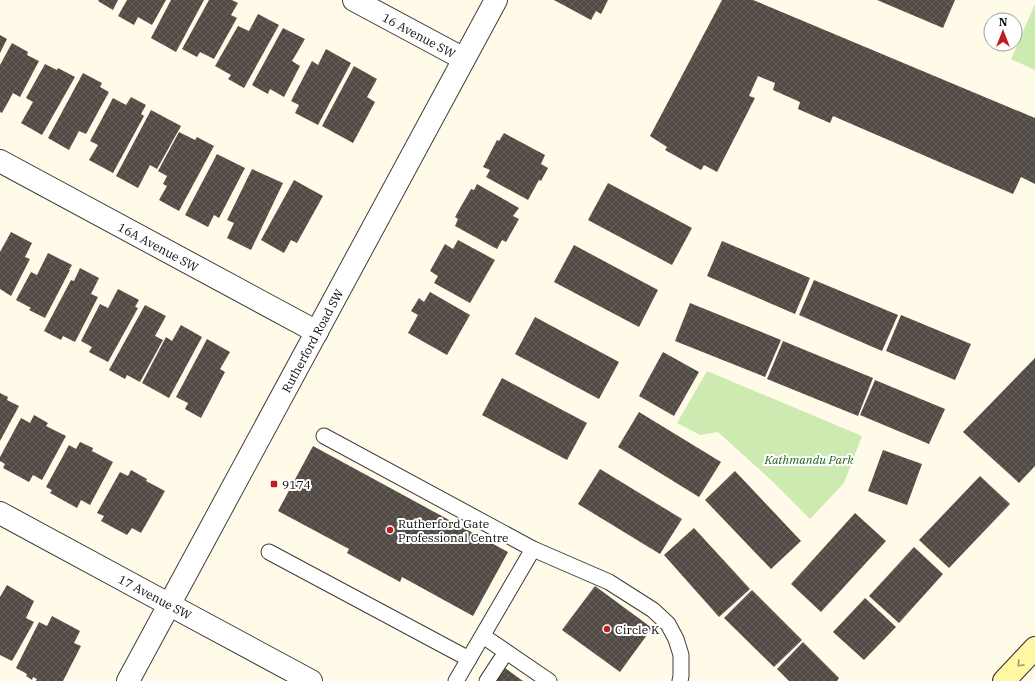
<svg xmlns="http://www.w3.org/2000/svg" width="1035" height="681" font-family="'IBM Plex Serif',serif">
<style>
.park{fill:#cdeab1}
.building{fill:url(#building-cross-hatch)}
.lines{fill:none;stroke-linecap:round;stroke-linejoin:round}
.service-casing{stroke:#3d3d3d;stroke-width:17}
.minor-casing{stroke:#3d3d3d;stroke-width:24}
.tertiary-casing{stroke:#3d3d3d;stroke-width:24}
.secondary-casing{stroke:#2c2c2c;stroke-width:24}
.service{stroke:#fff;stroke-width:15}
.minor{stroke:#fff;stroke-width:22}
.tertiary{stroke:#fff;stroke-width:22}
.secondary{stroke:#fff7a3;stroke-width:22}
.oneway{stroke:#9d9866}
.poi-dot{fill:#be1e22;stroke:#fff;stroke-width:1.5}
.labels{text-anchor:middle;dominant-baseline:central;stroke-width:4;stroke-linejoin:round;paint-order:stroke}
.street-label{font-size:12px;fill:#0a0a0a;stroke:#fff}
.park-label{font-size:12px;font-style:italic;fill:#276319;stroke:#fff}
.poi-label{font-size:12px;fill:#0a0a0a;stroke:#fff;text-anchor:start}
</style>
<defs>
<pattern id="building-cross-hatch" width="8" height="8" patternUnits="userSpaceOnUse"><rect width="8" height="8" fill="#534c46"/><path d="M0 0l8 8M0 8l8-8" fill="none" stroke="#67615c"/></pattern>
</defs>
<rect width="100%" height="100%" fill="#fffbe8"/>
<g class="park">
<polygon points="1035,4 1035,70 1011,59"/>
<polygon points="707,371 862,436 844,483 810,519 773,482 718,432 700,435 677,423"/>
</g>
<g class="building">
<polygon points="99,0 118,0 113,10 98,1"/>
<polygon points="127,0 166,0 152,25 138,17 134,25 118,16"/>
<polygon points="171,0 204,0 176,52 151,38"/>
<polygon points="209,0 232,0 238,3 231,15 237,18 214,59 200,52 197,57 182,49"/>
<polygon points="554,0 608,0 601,14 596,11 591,20"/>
<polygon points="722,0 753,0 1035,118 1035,184 1021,177 1013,194 833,116 830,123 798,109 800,102 773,90 775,83 758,76 749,96 755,98 717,172 704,165 701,170 665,150 667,147 650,136"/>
<polygon points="877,0 955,0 943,28"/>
<polygon points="258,14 279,25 244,88 228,79 231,75 215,66 238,26 249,31"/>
<polygon points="283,28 305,39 292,61 300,66 284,97 270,89 268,94 252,85"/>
<polygon points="0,35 7,39 0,53"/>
<polygon points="12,43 28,52 27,55 39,61 20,97 13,93 2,113 0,112 0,65"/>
<polygon points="326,49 351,63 318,125 295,113 299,105 291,101 312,61 318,65"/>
<polygon points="45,64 57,70 58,68 75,77 42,135 21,123 33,102 26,98"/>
<polygon points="354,66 377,79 367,97 375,102 353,143 322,126"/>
<polygon points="83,73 102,83 100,87 109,92 86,134 79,131 69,150 48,138"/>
<polygon points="131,97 146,105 141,114 144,116 113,173 89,160 98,145 90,141 113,98 126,105"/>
<polygon points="151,110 181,126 157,169 150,165 138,188 116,176"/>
<polygon points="179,132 195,140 197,137 214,146 179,211 159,200 167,186 163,184 167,176 158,171"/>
<polygon points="504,133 545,155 541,164 548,168 541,181 539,180 528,200 486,177 490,170 483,167 497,140 499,141"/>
<polygon points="217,154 245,168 219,218 214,215 208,227 185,215"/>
<polygon points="252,169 283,183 251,250 227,238 234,223 227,220"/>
<polygon points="294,180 323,196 297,243 291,240 284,253 261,240"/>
<polygon points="608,183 692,228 672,265 588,220"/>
<polygon points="477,184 519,208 513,216 519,219 506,242 502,240 497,249 455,226 458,219 455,217 471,189 474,190"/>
<polygon points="11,232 32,243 25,257 30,259 11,296 0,289 0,252"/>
<polygon points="458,240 495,260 470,303 434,283 438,276 430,271 445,244 453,249"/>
<polygon points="722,241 810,278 795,314 707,276"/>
<polygon points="574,245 658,290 639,327 554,282"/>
<polygon points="48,253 72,265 69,270 70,270 45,318 29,310 31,308 16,300 31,272 37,275"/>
<polygon points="80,268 99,278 91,294 98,297 75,342 63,336 61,340 44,331 71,280 74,281"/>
<polygon points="814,280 898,315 882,351 799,315"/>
<polygon points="118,289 139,300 135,307 138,308 108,362 89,352 92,347 81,341 100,304 108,308"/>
<polygon points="430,292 470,315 447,355 408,333 418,315 411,311 419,298 424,302"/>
<polygon points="690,303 781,340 765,377 675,341"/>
<polygon points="145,305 166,316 155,336 163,340 140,382 127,375 125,379 109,370"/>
<polygon points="901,315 971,344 955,380 886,351"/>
<polygon points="535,317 619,362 599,399 515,354"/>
<polygon points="181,325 202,337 169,398 142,383 166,337 172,341"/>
<polygon points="207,339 230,352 220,369 225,372 201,418 185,409 188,403 176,397"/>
<polygon points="783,341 873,378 858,416 767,379"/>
<polygon points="663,352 699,372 674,416 639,396"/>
<polygon points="1035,358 1035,466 1019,483 963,432"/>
<polygon points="502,378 587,423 567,460 482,415"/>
<polygon points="875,380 945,409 929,444 860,415"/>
<polygon points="0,393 8,397 7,400 19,406 0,441"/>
<polygon points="639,412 721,462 699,497 618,447"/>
<polygon points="34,415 48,423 46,426 66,436 42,480 33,475 29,482 3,468 5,464 0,461 0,457 21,418 30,423"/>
<polygon points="80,442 93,448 92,451 113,462 90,505 81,500 77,508 50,493 52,490 46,487 69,445 76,449"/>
<polygon points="313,446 508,552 473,616 402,577 400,582 347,553 349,549 278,511"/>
<polygon points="883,450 922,464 907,505 868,491"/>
<polygon points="600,469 682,519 660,554 578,504"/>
<polygon points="131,470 147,479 146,481 165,491 141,533 132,528 127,535 101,521 104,516 97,513 120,472 128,476"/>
<polygon points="735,471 801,541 771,569 705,500"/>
<polygon points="980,476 1010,504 949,568 919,540"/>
<polygon points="855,513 886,541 821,612 791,584"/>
<polygon points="694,528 750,589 719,617 664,555"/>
<polygon points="914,547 943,574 899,623 869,596"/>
<polygon points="7,585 34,601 26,618 34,622 12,661 0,655 0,597"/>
<polygon points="595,586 652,628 620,672 562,630"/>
<polygon points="752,590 802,640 774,667 724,618"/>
<polygon points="865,598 896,627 864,660 833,632"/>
<polygon points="52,616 80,631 74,643 81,646 63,681 36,681 37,679 33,677 32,680 26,676 27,674 16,668 39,622 47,626"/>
<polygon points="803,642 839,678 837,681 789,681 777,669"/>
<polygon points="505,668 523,681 495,681"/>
</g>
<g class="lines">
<g class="service-casing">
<g id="service">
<polyline points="324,436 533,549 456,681"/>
<polyline points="533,549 609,582 653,610 668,624 676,639 681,655 681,676 680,681"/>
<polyline points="269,552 469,659"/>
<polyline points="483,636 549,681"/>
<polyline points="487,681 506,652"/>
</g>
</g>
<g class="minor-casing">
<g id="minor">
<path id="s1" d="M354,0l110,59"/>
<path id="s2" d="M0,161l317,171"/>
<polyline points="0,513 170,605"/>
</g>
</g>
<g class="tertiary-casing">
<g id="tertiary">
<polyline points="170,605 311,681"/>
<path id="s3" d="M128,681l368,-681"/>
</g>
</g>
<g class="secondary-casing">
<polyline id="secondary" points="1004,681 1035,648"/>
</g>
<use href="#service" class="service"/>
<use href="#minor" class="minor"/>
<use href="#tertiary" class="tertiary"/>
<use href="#secondary" class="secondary"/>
</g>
<defs><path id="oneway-chevron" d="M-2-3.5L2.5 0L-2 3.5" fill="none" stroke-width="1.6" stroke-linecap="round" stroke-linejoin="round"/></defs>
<use class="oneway" href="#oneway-chevron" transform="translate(1020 664) rotate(133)"/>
<g class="poi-dot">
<rect x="270" y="480" width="8" height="8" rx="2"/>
<circle cx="390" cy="530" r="4"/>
<circle cx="607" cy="629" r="4"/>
</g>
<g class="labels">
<g class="street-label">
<text stroke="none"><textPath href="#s1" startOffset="74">16 Avenue SW</textPath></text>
<text stroke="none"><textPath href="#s2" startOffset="180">16A Avenue SW</textPath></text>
<text stroke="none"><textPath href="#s3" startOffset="387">Rutherford Road SW</textPath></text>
<text transform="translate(155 597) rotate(28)">17 Avenue SW</text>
</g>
<g class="park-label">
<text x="809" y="459">Kathmandu Park</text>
</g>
<g class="poi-label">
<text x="282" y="484">9174</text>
<text x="398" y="523">Rutherford Gate<tspan x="398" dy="14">Professional Centre</tspan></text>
<text x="615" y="629">Circle K</text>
</g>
</g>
<g transform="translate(1003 32)"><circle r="19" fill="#ffffff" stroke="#9d9d9d"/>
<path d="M0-3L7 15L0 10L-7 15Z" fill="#be1e22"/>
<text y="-6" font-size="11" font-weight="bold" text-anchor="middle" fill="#0a0a0a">N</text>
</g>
</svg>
